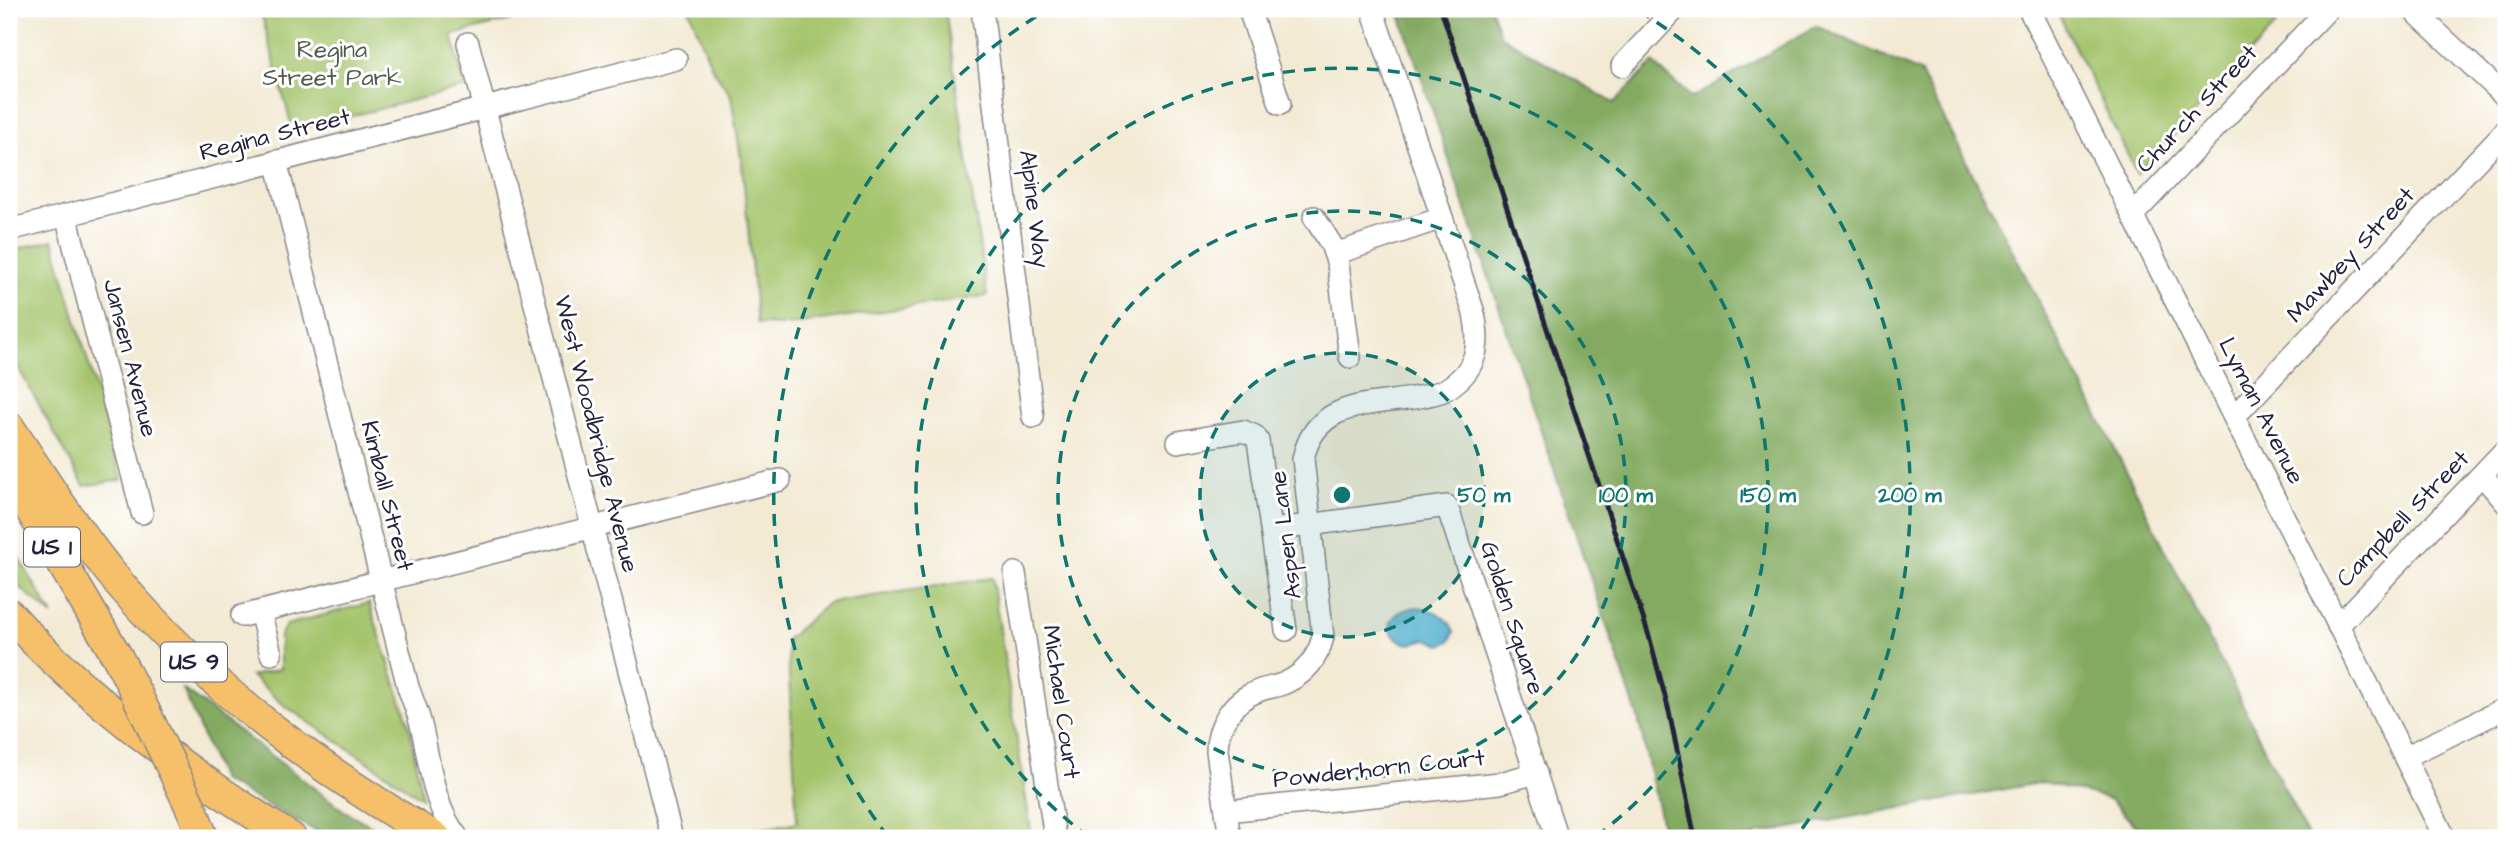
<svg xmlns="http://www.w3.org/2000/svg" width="2515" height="847" font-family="'Architects Daughter',sans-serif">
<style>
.green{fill:#a4c46c;stroke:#637354;stroke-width:2}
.forest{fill:#83aa60;stroke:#52664e;stroke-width:2}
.water{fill:#50afcf;stroke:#396885;stroke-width:2}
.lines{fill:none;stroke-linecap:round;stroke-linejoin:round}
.minor-casing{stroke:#8a8688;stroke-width:24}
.highway-casing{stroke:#8a8688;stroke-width:33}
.minor{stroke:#fff;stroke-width:21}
.highway{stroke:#f6c06b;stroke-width:30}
.rail{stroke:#22223b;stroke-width:5}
.highway-bridge-casing{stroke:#8a8688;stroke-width:33;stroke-linecap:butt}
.highway-bridge{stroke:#f6c06b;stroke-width:30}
.ring{fill:none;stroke:#0f766e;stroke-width:3.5;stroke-dasharray:12 9}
.labels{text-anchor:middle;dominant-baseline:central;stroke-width:6;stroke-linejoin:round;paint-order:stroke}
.shield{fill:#fff;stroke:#646476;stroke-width:2}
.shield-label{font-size:23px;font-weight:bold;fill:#22223b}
.park-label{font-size:24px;fill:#505b4c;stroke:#fff}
.street-label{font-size:24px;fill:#22223b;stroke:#fff}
.centre{fill:#0f766e;stroke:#fff;stroke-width:3.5}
.ring-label{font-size:21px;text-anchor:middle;font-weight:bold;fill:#0f766e;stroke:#fff;stroke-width:6;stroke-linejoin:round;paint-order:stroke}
</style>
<rect width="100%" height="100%" fill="#fff"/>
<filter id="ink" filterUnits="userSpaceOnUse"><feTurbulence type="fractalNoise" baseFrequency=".0143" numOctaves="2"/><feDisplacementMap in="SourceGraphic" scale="14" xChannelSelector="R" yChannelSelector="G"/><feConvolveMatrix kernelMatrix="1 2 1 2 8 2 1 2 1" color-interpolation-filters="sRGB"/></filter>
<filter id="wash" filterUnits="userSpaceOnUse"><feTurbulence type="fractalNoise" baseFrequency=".00686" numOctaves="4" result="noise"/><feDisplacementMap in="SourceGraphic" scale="28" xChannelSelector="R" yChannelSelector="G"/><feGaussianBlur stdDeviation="1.57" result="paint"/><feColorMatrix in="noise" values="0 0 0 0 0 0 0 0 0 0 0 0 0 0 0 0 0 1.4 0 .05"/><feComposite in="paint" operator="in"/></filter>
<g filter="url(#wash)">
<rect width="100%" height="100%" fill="#f3ead4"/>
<g class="green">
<polygon points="260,9 555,9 452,35 465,87 293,131"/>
<polygon points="689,9 945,9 987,296 787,325 757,324 742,164 731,96 712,68"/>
<polygon points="2056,9 2261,9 2276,25 2137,174"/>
<polygon points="53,240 122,480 84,486 9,351 9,251"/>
<polygon points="9,541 53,616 9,578"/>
<polygon points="992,578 1032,838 719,838 797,822 787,639 828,603"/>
<polygon points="369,603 409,724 422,798 285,706 251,676 280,669 280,636 286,625"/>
</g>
<g class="forest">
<polygon points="1398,9 1491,9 1500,35 1614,103 1653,63 1692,98 1816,26 1920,72 2119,457 2309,838 2148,838 2109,799 2044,782 1757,834 1754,838 1665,838 1638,718"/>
<polygon points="183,689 343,810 393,838 329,838 221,780"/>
</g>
<path class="water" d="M1417,607c15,2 32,9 37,25l-4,9 -9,4 -14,-6 -19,5c-29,-10 -20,-34 9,-37z"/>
</g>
<g filter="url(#ink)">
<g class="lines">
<g class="minor-casing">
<g id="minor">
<polyline points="982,9 1033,417"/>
<polyline points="1249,9 1280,104"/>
<polyline points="2029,9 2445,838"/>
<polyline points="2412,9 2506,97"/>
<polyline points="468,43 672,838"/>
<polyline points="1622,66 1675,9"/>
<path d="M276,161l132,526c5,14 11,28 14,42 9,39 11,77 36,109"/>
<polyline points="66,215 142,513"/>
<polyline points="2133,215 2328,9"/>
<polyline points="1314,217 1331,244 1338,264 1350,357"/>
<polyline points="9,230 676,59"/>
<polyline points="1335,254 1442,218"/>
<polyline points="2234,417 2506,130"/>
<polyline points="1178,442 1243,431 1255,436 1258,441 1286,630"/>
<polyline points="2482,475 2506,503"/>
<polyline points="1272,530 1447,506 1557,838"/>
<polyline points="1015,573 1055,838"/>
<polyline points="260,612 271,654"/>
<polyline points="242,616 780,480"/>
<polyline points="2338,626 2506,449"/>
<polyline points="2405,757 2506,708"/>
<polyline points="1226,811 1500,783 1536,773"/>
<path d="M1230,838l-13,-87c0,-25 15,-50 39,-59 10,-5 22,-5 31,-10 19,-9 31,-25 36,-45l-20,-178c15,-70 87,-49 140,-68 34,-19 39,-45 30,-81l-101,-301"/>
</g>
</g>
<g class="highway-casing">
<g id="highway">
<path d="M9,427c35,53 69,107 110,156 89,105 199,186 317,255"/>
<polyline points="9,473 118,658 137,695"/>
<path d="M9,614c80,89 181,160 282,224"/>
<polyline points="194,814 203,838"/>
</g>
</g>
<use href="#minor" class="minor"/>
<use href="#highway" class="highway"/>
<polyline class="rail" points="1441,9 1649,636 1669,711 1695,838"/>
<g class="highway-bridge-casing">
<polyline id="highway-bridge" points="137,695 194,814"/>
</g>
<use href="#highway-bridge" class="highway-bridge"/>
</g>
</g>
<circle cx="1342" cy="495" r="142" fill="#0f766e" fill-opacity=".12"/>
<g class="ring">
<circle cx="1342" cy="495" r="142"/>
<circle cx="1342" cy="495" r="284"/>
<path d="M1089 837A426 426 0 1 1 1595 837"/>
<path d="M888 837A568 568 0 0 1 1045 11M1639 11A568 568 0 0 1 1796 837"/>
</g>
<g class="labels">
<g class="shield">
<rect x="24" y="527.5" width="56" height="39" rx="5"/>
<rect x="161" y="642.5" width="66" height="39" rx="5"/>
</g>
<g class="shield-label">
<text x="52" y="547">US 1</text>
<text x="194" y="662">US 9</text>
</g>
<g class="park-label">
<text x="332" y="50">Regina<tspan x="332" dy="28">Street Park</tspan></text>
</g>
<g class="street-label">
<text transform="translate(2197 109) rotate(-47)">Church Street</text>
<text transform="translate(275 135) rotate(-14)">Regina Street</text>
<text transform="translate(1034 209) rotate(83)">Alpine Way</text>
<text transform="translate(2351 255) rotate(-47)">Mawbey Street</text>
<text transform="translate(130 358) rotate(76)">Jansen Avenue</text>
<text transform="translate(2261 411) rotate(63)">Lyman Avenue</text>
<text transform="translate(596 434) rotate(76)">West Woodbridge Avenue</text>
<text transform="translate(387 496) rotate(76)">Kimball Street</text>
<text transform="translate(2403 519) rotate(-46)">Campbell Street</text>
<text transform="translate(1286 535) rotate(-97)">Aspen Lane</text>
<text transform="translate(1512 618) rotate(72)">Golden Square</text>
<text transform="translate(1061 702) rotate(82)">Michael Court</text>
<text transform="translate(1379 769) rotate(-6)">Powderhorn Court</text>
</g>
</g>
<circle cx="1342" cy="495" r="10" class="centre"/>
<g class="ring-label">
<text x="1484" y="502">50 m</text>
<text x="1626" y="502">100 m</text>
<text x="1768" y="502">150 m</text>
<text x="1910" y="502">200 m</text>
</g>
<rect width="2515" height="847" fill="none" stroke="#fff" stroke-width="35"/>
</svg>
